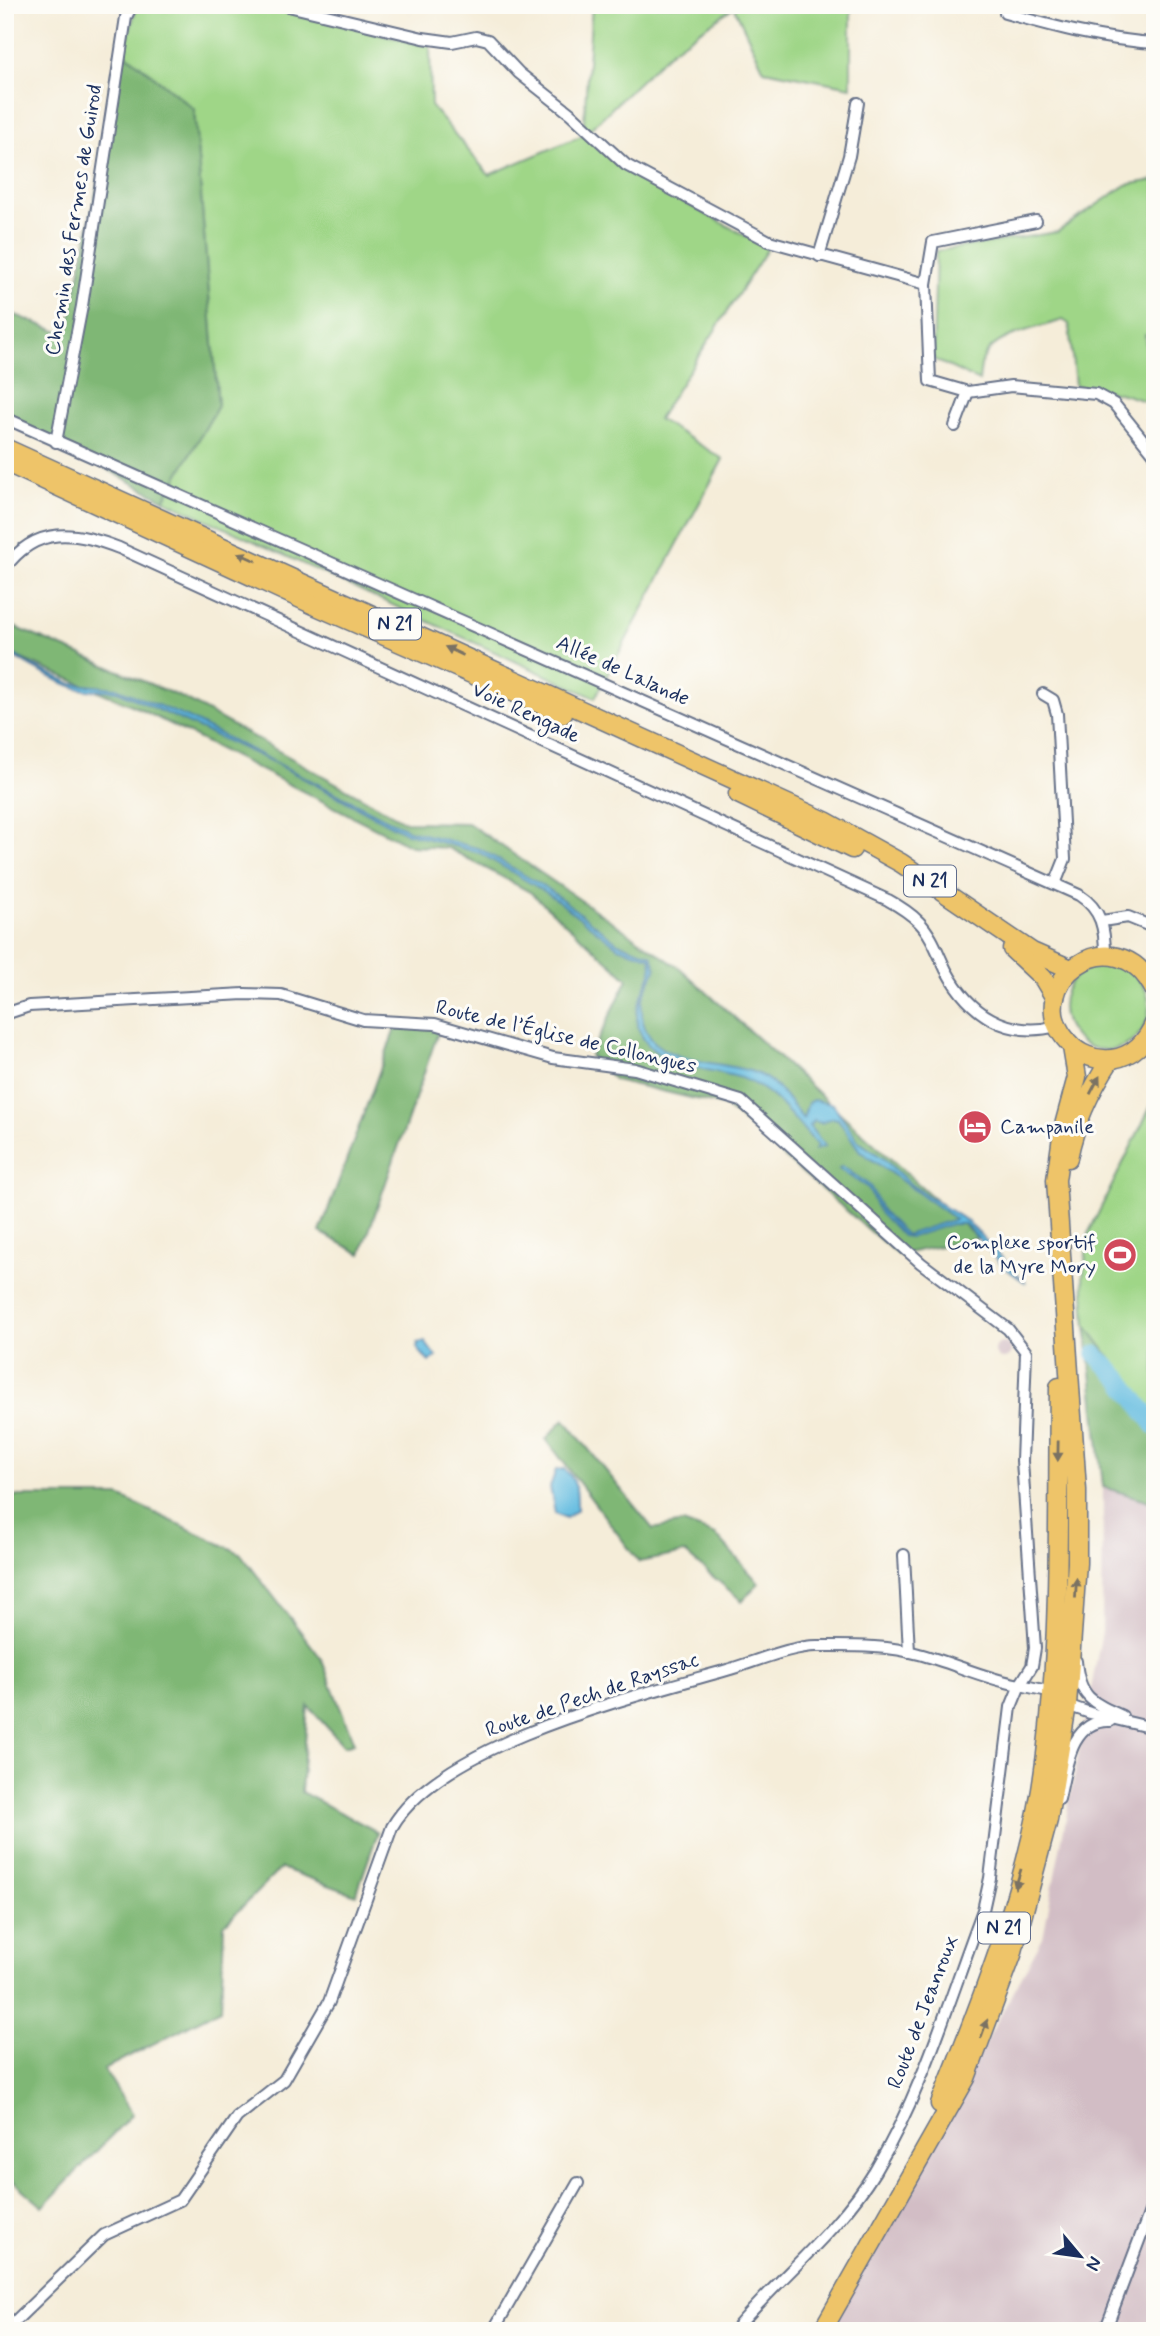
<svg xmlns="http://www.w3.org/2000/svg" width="1160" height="2336" font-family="Mynerve,sans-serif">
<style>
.industrial{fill:#d2bdc5}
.green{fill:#9fd687;stroke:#5d8272;stroke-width:2}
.forest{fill:#7fb774;stroke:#4d7369;stroke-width:2}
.water{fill:#63bce0;stroke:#3f769f;stroke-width:2}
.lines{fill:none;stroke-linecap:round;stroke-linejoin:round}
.river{stroke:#63bce0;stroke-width:18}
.minor-casing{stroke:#677289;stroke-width:14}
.primary-casing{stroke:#677289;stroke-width:21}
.trunk-casing{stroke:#677289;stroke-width:21}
.minor{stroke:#fff;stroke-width:10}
.primary{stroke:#eec469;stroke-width:18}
.trunk{stroke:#eec469;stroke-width:18}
.oneway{fill:#7a7263}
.labels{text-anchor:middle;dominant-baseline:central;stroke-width:6;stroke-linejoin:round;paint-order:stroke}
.shield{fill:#fdfcf7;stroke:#5f6c8c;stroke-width:2}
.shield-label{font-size:19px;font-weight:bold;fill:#1b2f5e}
.street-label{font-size:21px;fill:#1b2f5e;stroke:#fdfcf7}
.poi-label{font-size:21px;fill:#1b2f5e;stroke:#fdfcf7;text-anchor:start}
</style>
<rect width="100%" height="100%" fill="#fdfcf7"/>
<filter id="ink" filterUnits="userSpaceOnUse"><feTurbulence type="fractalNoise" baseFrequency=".0143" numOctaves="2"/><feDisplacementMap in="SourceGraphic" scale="14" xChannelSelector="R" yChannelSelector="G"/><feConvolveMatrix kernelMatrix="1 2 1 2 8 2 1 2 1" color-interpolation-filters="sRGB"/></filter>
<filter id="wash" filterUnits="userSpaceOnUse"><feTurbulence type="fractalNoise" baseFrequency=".00686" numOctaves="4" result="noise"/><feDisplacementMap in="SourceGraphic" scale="28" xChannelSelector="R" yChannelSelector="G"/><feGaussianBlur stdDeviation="1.57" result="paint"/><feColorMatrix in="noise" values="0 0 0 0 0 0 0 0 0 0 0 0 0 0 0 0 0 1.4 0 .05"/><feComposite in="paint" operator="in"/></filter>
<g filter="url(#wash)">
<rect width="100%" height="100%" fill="#f5edd9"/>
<g class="industrial">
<circle cx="1003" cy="1351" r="8"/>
<polygon points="1103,1487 1155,1503 1155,2331 829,2331 1043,1937 1102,1632"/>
</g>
<g class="green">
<polygon points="137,5 266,5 430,46 431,106 489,175 583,135 592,5 851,6 851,87 764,70 734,7 672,50 584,135 620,167 768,248 658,419 723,459 595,698 164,500 218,405 194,109 124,52"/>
<path d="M1155,180v157l-10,-2 7,68 -33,-10 -44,-7 -6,-62 -6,-4c-23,8 -69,14 -80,39 -3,6 -3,15 -4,22l-46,-22 3,-108 121,-19 69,-47z"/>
<circle cx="1106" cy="1007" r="43"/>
<polygon points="1155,1098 1155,1418 1086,1325 1083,1277 1089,1232"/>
</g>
<g class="forest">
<polygon points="124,52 194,109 218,406 164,500 5,414 5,311 67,335"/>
<polygon points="5,623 183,698 406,822 468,823 681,969 978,1238 898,1255 725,1106 615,1080 590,1056 628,979 530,892 448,848 411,846 134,706 5,652"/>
<polygon points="440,1027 361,1254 320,1232 395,1029"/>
<polygon points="1086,1325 1155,1418 1155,1503 1103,1487"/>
<polygon points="564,1419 653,1529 683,1523 716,1535 759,1583 742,1601 685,1553 639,1562 546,1439"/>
<polygon points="5,1496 119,1496 240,1553 321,1658 354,1743 344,1746 308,1706 301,1792 378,1832 356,1895 281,1868 224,1925 221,2009 104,2069 132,2114 43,2207 9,2178 5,2182"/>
</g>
<g class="water">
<path d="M5,648l23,16 44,20 44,4 70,29 222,113 72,19 71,42 67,52 34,12 4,13c-4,11 -13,23 -14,35 -6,67 77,54 116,71 21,10 32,28 45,45l5,-16 5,-3 20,4 26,38 25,17 27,26 57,37 58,61 -21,-15 -40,-44h-14l-40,13 -8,-1 -23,-22 -12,-26 -29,-19 3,-3 28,20 12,26 24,23 49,-16 -95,-68 -22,-32 -6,-1 -11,5 -7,-2 -5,5 16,20 -10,4 3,-5c-24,-24 -43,-55 -77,-67 -30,-10 -84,-10 -100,-44 -15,-32 19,-56 9,-77l-32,-10 -69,-53 -69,-41 -76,-21 -129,-69 -155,-71c-14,-4 -25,0 -39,-3 -13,-2 -70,-30 -76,-41z"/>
<polygon points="425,1342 436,1357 429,1362 417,1348 418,1343"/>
<path d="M564,1469c14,12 13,24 13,41l-11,8 -11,-5 -5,-26 6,-17z"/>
</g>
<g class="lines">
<polyline class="river" points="1095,1354 1122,1381 1155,1426"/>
</g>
</g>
<g filter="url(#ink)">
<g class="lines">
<g class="minor-casing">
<g id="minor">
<polyline points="284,5 423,38 452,42 476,37 488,40 519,73 571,114 626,165 769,241 926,284"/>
<path d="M1005,13c50,14 98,27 150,30"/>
<polyline points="1036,221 933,242 926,284 930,381 968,392 1011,386 1096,394 1114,404 1155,455"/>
<polyline points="819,256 849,156 858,103"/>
<path d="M5,418l1074,477c23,15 26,34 26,60"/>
<polyline points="955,426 968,392"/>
<polyline points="56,442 82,306 126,17 132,5"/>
<path d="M5,568c31,-43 71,-37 114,-20l769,352c11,6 22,13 31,22 13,13 19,32 27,48 23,43 61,69 111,56"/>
<polyline points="1043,694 1053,700 1057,714 1065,859 1055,884"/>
<polyline points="1102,921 1128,917 1155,928"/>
<path d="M5,1014l24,-8 215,-12 37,1 82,25 72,4 118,34 82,11 106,32 180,162 87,66 18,23 -4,109 13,187 -3,18 -12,19c-35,-6 -67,-22 -101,-31 -31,-9 -68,-8 -100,-8 -26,-1 -67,17 -92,24 -91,26 -287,73 -335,157l-63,175 -45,78 -47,37 -57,83 -76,35 -99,96"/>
<polyline points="904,1555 909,1652"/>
<path d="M1076,1661c3,36 16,42 46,55"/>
<path d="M1059,1799c7,-29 11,-80 51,-78"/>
<polyline points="493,2331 578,2183"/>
<path d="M734,2331c45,-54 104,-99 141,-160 48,-80 75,-174 108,-261l7,-32 21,-171 9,-22 33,7 14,13 23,8 63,15"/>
<polyline points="1105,2331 1155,2198"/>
</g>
</g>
<g class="primary-casing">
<g id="primary">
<path d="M1155,991c-40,-81 -138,-5 -87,51 10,12 27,19 44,17 21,-3 35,-18 43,-37"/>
<path d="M1068,1158c7,-36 23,-69 43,-99"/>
<path d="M940,2104c39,-96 84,-211 101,-314 21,-134 16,-268 18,-403"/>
<polyline points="822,2331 966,2078 1012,1955 1048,1820 1067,1705 1077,1563 1077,1490 1056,1180 1063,1129 1077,1077 1072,1047"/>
</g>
</g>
<g class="trunk-casing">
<g id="trunk">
<polyline points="5,448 825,821 901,863 1032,952 1071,969"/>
<polyline points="5,462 314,605 563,714"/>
<polyline points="738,794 852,849"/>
<polyline points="1012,949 1043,978 1055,998"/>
</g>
</g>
<use href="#minor" class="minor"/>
<use href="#primary" class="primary"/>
<use href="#trunk" class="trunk"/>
</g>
<defs><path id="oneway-solid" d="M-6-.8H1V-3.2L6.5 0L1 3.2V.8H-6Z" transform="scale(1.75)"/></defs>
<g class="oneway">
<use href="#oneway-solid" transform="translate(247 557) rotate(-156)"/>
<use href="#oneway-solid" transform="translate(454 651) rotate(-155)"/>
<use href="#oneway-solid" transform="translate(1095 1085) rotate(-62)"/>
<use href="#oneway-solid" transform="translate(1058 1451) rotate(91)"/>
<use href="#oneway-solid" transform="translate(1076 1588) rotate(-87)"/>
<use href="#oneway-solid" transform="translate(1018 1879) rotate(107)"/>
<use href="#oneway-solid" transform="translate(984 2029) rotate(-70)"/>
</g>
</g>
<defs>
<g id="hotel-disc" transform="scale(1.75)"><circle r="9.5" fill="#d1495b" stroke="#fdfcf7"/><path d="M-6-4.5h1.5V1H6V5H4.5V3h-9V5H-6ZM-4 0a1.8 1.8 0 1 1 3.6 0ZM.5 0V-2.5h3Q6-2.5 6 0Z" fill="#fff"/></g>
<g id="stadium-disc" transform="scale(1.75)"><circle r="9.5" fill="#d1495b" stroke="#fdfcf7"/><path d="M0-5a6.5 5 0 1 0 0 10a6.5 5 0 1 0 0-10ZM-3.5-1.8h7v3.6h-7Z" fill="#fff"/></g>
</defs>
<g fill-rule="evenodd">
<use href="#hotel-disc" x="975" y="1127"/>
<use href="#stadium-disc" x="1120" y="1255"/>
</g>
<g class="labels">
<g class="shield">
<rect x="369" y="608.5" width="52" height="31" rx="5"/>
<rect x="904" y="865.5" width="52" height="31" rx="5"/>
<rect x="978" y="1912.5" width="52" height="31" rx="5"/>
</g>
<g class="shield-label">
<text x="395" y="624">N 21</text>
<text x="930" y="881">N 21</text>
<text x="1004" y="1928">N 21</text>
</g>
<g class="street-label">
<text transform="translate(74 220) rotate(-81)">Chemin des Fermes de Guirod</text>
<text transform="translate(623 671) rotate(24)">Allée de Lalande</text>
<text transform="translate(526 713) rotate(25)">Voie Rengade</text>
<text transform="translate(566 1037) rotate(13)">Route de l’Église de Collongues</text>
<text transform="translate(592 1695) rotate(-19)">Route de Pech de Rayssac</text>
<text transform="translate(923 2012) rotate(-69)">Route de Jeanroux</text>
</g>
<g class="poi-label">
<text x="1000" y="1127">Campanile</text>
<text x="1096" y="1243" text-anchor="end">Complexe sportif<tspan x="1096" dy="24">de la Myre Mory</tspan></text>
</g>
</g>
<rect width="1160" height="2336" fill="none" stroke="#fdfcf7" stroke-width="28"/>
<g transform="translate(1080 2256) rotate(119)" stroke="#fdfcf7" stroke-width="5" paint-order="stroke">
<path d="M0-5L12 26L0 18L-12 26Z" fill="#1b2f5e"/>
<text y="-10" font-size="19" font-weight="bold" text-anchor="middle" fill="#1b2f5e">N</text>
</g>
</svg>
